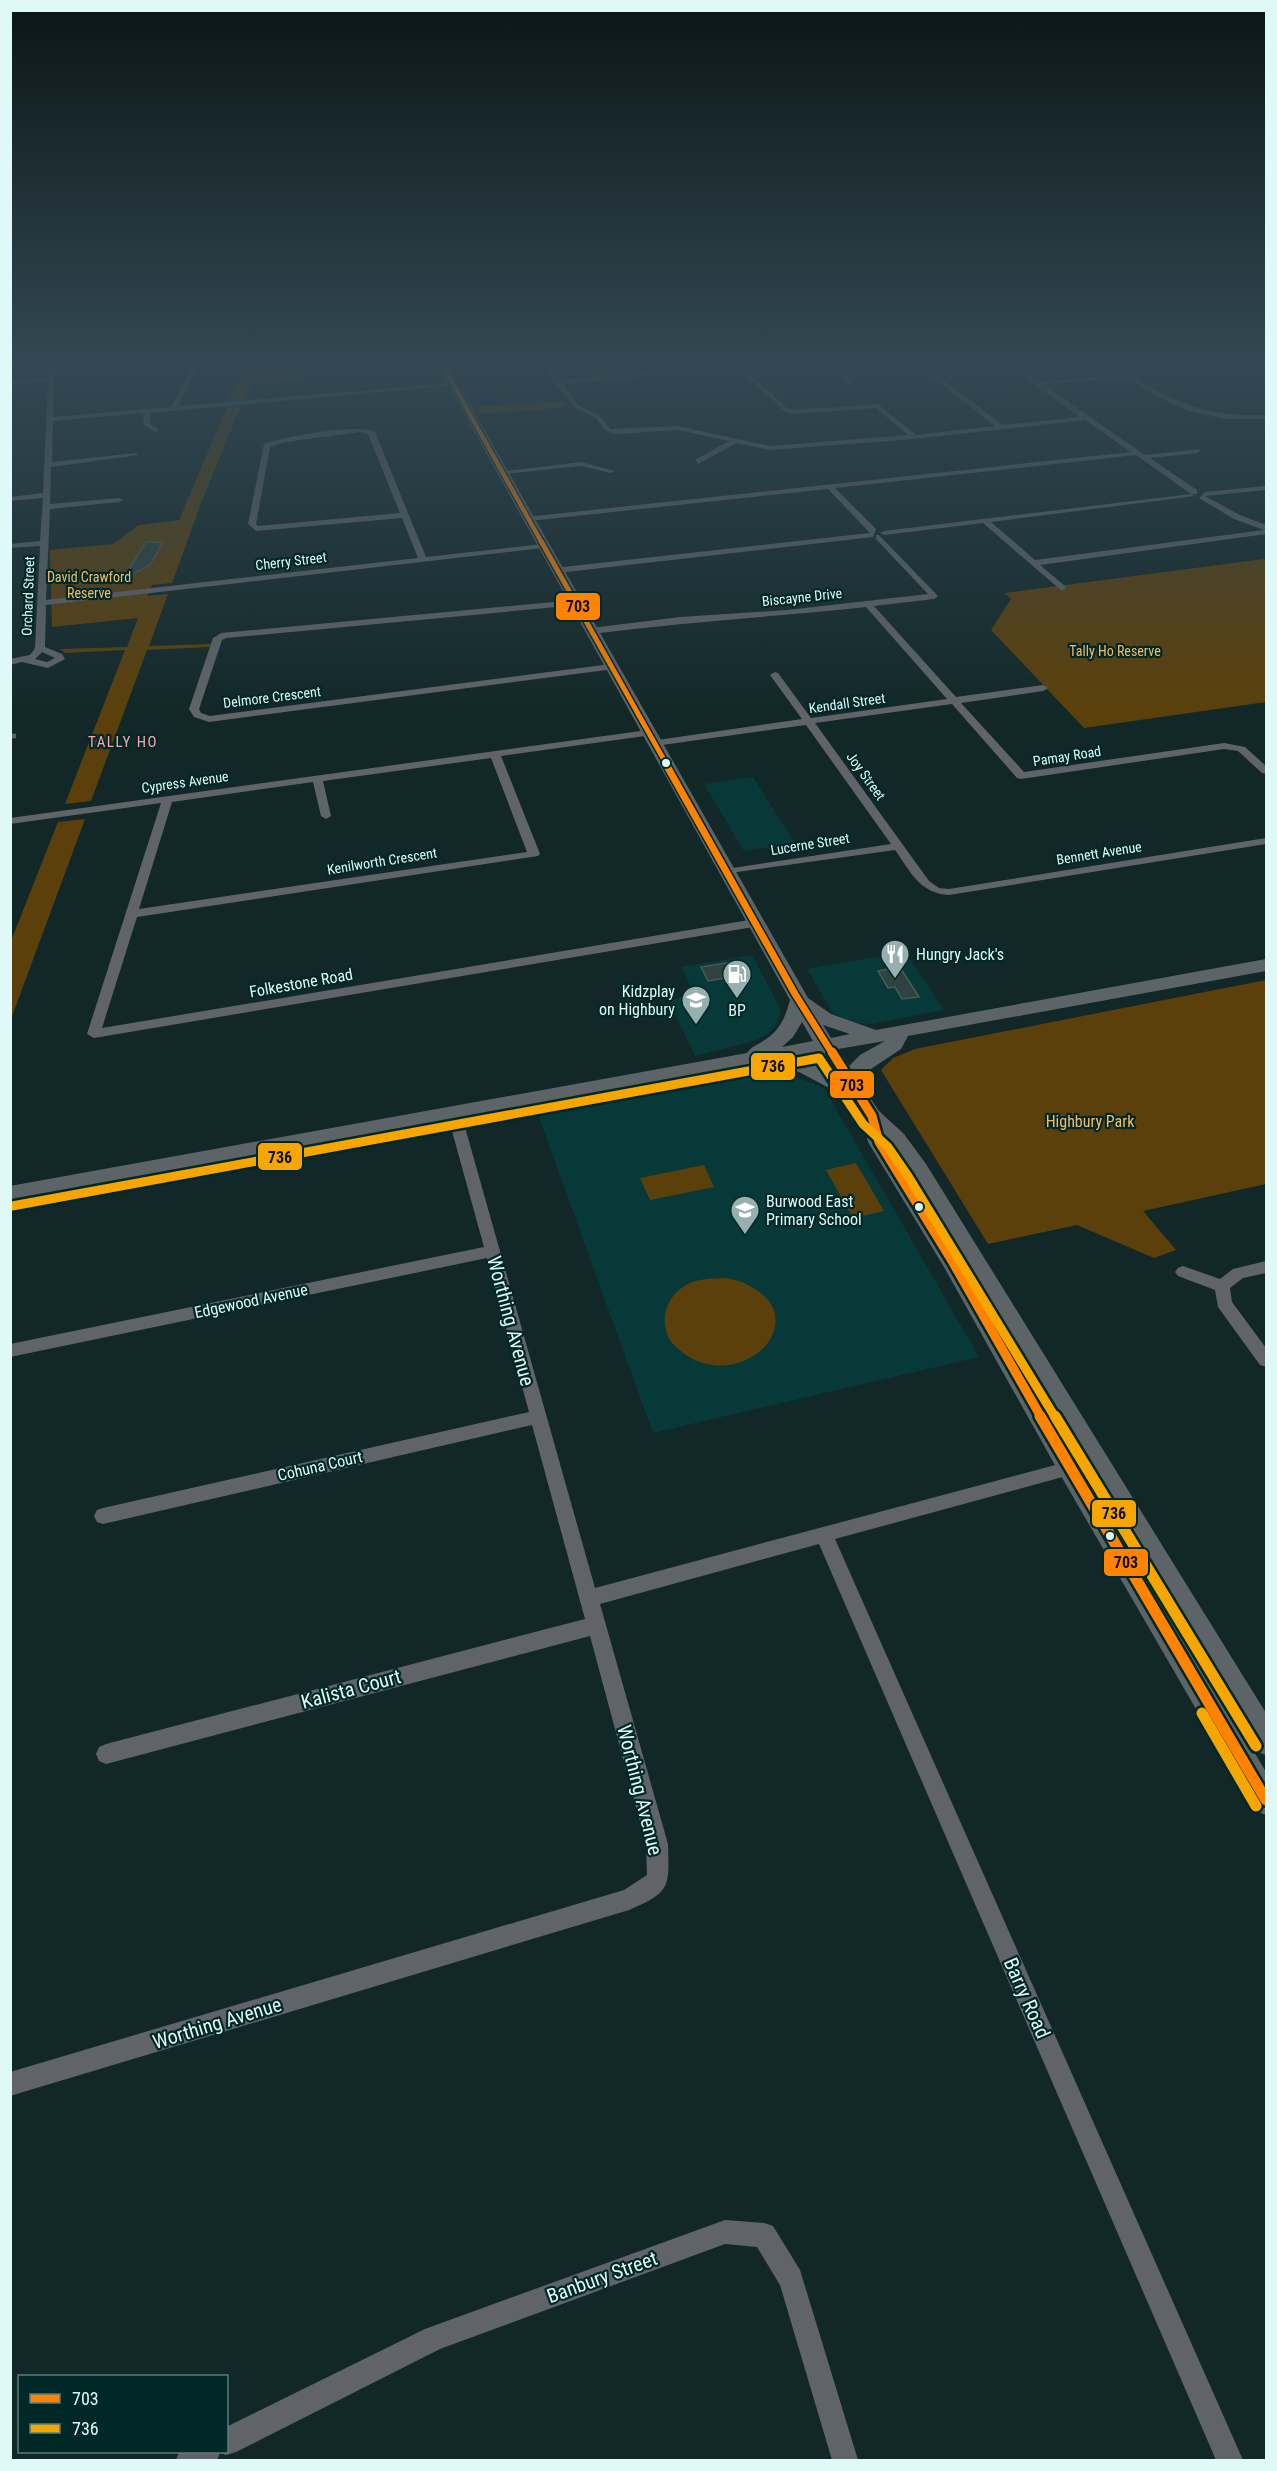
<svg xmlns="http://www.w3.org/2000/svg" width="1277" height="2471" font-family="'Roboto Condensed',sans-serif">
<style>
.built{fill:#073938}
.green{fill:#5c400b}
.building{fill:#2f4240;stroke:#485b58;stroke-width:1.5}
.lines{fill:none;stroke-linecap:round;stroke-linejoin:round}
.minor{fill:#606468;fill-rule:evenodd}
.primary{fill:#5d6468;fill-rule:evenodd}
.bus-1-far4-casing{stroke:#002827;stroke-width:7}
.bus-1-far3-casing{stroke:#002827;stroke-width:8}
.bus-1-far2-casing{stroke:#002827;stroke-width:10}
.bus-1-far1-casing{stroke:#002827;stroke-width:14}
.bus-1-casing{stroke:#002827;stroke-width:16}
.bus-2-far1-casing{stroke:#002827;stroke-width:14}
.bus-2-casing{stroke:#002827;stroke-width:16}
.bus-1-far4{stroke:#ff8200;stroke-width:4.5}
.bus-1-far3{stroke:#ff8200;stroke-width:5}
.bus-1-far2{stroke:#ff8200;stroke-width:7}
.bus-1-far1{stroke:#ff8200;stroke-width:9}
.bus-1{stroke:#ff8200;stroke-width:11}
.bus-2-far1{stroke:#f7a600;stroke-width:9}
.bus-2{stroke:#f7a600;stroke-width:11}
.bus-dot{fill:#def9f7;stroke:#002827;stroke-width:2}
.labels{text-anchor:middle;dominant-baseline:central;stroke-width:4.5;stroke-linejoin:round;paint-order:stroke}
.far-street-label{font-size:14px;fill:#def9f7;stroke:#002827}
.far-park-label{font-size:14px;fill:#fabb63;stroke:#002827}
.far-neighbourhood-label{font-size:15px;letter-spacing:1.5px;fill:#f9a5ad;stroke:#002827}
.poi-label{font-size:16px;fill:#def9f7;stroke:#002827;text-anchor:start}
.street-label{font-size:16px;fill:#def9f7;stroke:#002827}
.park-label{font-size:16px;fill:#fabb63;stroke:#002827}
.near-street-label{font-size:20px;fill:#def9f7;stroke:#002827}
.line-badge{stroke:#002827;stroke-width:2}
.pale-badge-label{font-size:16px;text-anchor:middle;font-weight:bold;fill:#111}
</style>
<rect width="100%" height="100%" fill="#122828"/>
<g class="built">
<polygon points="260,366 301,366 306,381 252,385"/>
<polygon points="753,777 795,843 744,851 704,784"/>
<polygon points="905,952 944,1010 871,1024 851,1022 833,1013 807,969"/>
<polygon points="752,955 781,1010 776,1025 767,1035 751,1042 695,1056 669,1002 693,991 681,967"/>
<polygon points="775,1069 824,1088 979,1357 653,1433 537,1112"/>
</g>
<g class="green">
<polygon points="245,366 260,366 258,372 302,369 305,379 259,383 257,374 245,400 229,401"/>
<polygon points="564,401 569,407 481,414 477,407"/>
<polygon points="241,406 203,498 172,583 152,585 147,596 168,594 149,646 211,644 210,647 147,650 91,801 65,804 125,650 65,653 60,649 127,647 138,618 52,627 50,550 113,544 139,525 179,520 227,407"/>
<polygon points="1264,559 1266,561 1266,702 1084,728 991,630 1011,599 1005,593"/>
<polygon points="85,819 11,1019 11,941 58,822"/>
<polygon points="1266,980 1266,1184 1143,1211 1176,1250 1154,1258 1077,1225 988,1244 881,1070 893,1058 915,1049"/>
<polygon points="856,1163 884,1211 853,1218 826,1170"/>
<polygon points="704,1165 714,1187 650,1200 640,1178"/>
<path d="M726,1278c7,2 16,3 22,7 72,36 -13,117 -72,62 -19,-18 -13,-49 10,-62 12,-7 26,-6 40,-7z"/>
</g>
<g class="building">
<polygon points="146,542 163,542 150,565 123,579"/>
<polygon points="737,961 745,975 708,981 701,967"/>
<polygon points="900,967 919,997 902,999 895,987 888,988 878,971"/>
</g>
<g class="lines">
<g class="minor">
<path d="M49,366h6v6l102,-6 -102,10 -2,41 118,-10 22,-41h6l-21,40 276,-23 3,2 -307,28v11l9,6 -4,2 -11,-7 -1,-12 -90,8 -1,41 83,-9 4,2 -88,12 -1,37 69,-6 4,2 -4,2 -69,7 -4,91 372,-42 -16,-40 -146,13 -8,-7 16,-80c20,-7 94,-21 111,-12l51,125 117,-13 4,2 -4,2 -497,57 -1,42 17,7 3,5 -17,9 -26,-6 -12,3v-6l20,-4 5,-7 5,-102 -30,2v-4l30,-3 3,-43 -33,3v-4l33,-4 5,-111 -38,3v-4l38,-3zM361,432l7,2 32,79 -142,13 -2,-2 14,-77 15,-5zM42,652l13,6 -8,4 -12,-3z"/>
<path d="M543,366h6l11,14 170,-14 -3,2 -164,16 15,21 22,11 10,13 68,-3 92,20 138,-11 -32,-27 -83,6 -10,-4 -47,-44h6l45,42 7,2 84,-6 38,31 79,-9 -77,-60h7l78,59 77,-8 -72,-51h7l24,16 187,-16 -3,2 -90,9c46,28 79,40 133,38v4h-41l-36,-8 -31,-14 -33,-20 -81,8 101,70 56,-6 -3,4 -48,5 47,32v4h-6l-55,-39 -301,33 41,41 -3,8 -316,36 -4,-3 1,-2 316,-35 -42,-44 -299,32h-3v-4l605,-65 -46,-32 -171,19 -144,11 -33,-7 -39,21 -3,-4 34,-19 -51,-11 -62,4 -10,-3 -10,-13 -22,-11z"/>
<polygon points="828,366 834,366 852,382 852,384 848,384"/>
<polygon points="581,462 615,471 611,473 581,466 502,474 498,472"/>
<polygon points="1266,486 1266,490 1205,496 1240,515 1266,525 1266,534 1040,565 1065,586 1066,588 1062,591 983,523 884,535 880,533 884,531 1191,494 1195,496 991,522 1035,560 1264,530 1234,519 1199,498 1205,492"/>
<path d="M879,535l59,61 -4,3 -60,7 82,91 87,-12 5,3 -5,3 -82,12 63,69 200,-29 21,4 21,19v8l-4,-1 -24,-22 -14,-2 -203,30 -4,-1 -65,-74 -137,19 114,158 10,7 10,1 317,-51v6l-317,51c-30,-2 -38,-23 -54,-45l-173,24v-4l4,-1 165,-25 -85,-119 -151,21 -5,-3 1,-2 151,-22 -32,-44 5,-3 3,1 33,45 136,-19 -81,-92c-92,10 -184,15 -275,27l-5,-3 5,-3 89,-11 107,-7 141,-16 -52,-55v-4z"/>
<polygon points="575,600 579,603 578,605 226,638 222,640 199,709 201,713 210,716 611,664 616,667 614,669 209,722 194,717 189,709 213,638 221,633"/>
<path d="M648,730l4,1v4l-151,21 39,98 -2,2 -401,61 -35,111 653,-109 4,1v6l-665,112 -7,-4 74,-231 -151,21v-6zM491,758l36,94 -388,57 33,-107 141,-20 8,34 5,3 5,-3 -8,-35z"/>
<polygon points="10,733 16,734 16,738 10,739"/>
<path d="M454,1108l7,5 134,475 475,-127 6,2 3,5 -3,5 -6,2 -235,64 408,921h-27l-397,-916 -219,60 68,240c1,42 4,48 -39,66l-619,186v-24l614,-182 23,-15 -1,-31 -56,-208 -484,128 -7,-3 -3,-7 3,-7 7,-3 479,-125 -53,-194 -429,99 -6,-2 -3,-6 3,-6 6,-2 426,-96 -42,-154 -477,99v-13l474,-97 -37,-134z"/>
<polygon points="1266,1261 1266,1273 1243,1278 1230,1288 1232,1302 1266,1348 1266,1367 1260,1365 1218,1307 1215,1290 1178,1276 1175,1272 1178,1268 1183,1266 1220,1279 1233,1269"/>
<polygon points="725,2220 764,2223 773,2226 800,2270 858,2460 832,2460 780,2285 757,2247 725,2244 440,2349 236,2452 226,2455 220,2453 217,2460 176,2460 179,2452 226,2452 226,2427 425,2329"/>
</g>
<path class="primary" d="M438,366h10l360,632 23,16 45,16 390,-71v12l-358,65 -7,13 -36,24 -3,13 17,25 25,23 22,30 340,549v42l-11,-4 -248,-416 259,437v43l-11,-4 -194,-335 -117,-209 -76,-125 -6,-25 -12,-18 -51,-27 -32,-9 -757,139v-16l737,-133c4,-6 10,-8 16,-12 17,-10 22,-23 27,-41zM802,1022l11,19 -31,6 11,-10zM823,1025l27,9 -19,4zM885,1041l-25,14 -11,11 -11,-17zM820,1053l14,21 -21,-12 -18,-5z"/>
<g class="bus-1-far4-casing">
<polyline id="bus-1-far4" points="443,366 542,543"/>
</g>
<g class="bus-1-far3-casing">
<polyline id="bus-1-far3" points="541,541 668,767"/>
</g>
<g class="bus-1-far2-casing">
<polyline id="bus-1-far2" points="667,766 795,994 832,1053"/>
</g>
<g class="bus-1-far1-casing">
<polyline id="bus-1-far1" points="832,1052 872,1116 879,1142 952,1261 1041,1417"/>
</g>
<g class="bus-1-casing">
<polyline id="bus-1" points="1040,1416 1266,1800"/>
</g>
<g class="bus-2-far1-casing">
<polyline id="bus-2-far1" points="12,1206 819,1058 863,1124 888,1147 908,1176 1055,1417"/>
</g>
<g class="bus-2-casing">
<g id="bus-2">
<polyline points="1055,1416 1256,1746"/>
<polyline points="1202,1713 1256,1806"/>
</g>
</g>
<use href="#bus-1-far4" class="bus-1-far4"/>
<use href="#bus-1-far3" class="bus-1-far3"/>
<use href="#bus-1-far2" class="bus-1-far2"/>
<use href="#bus-1-far1" class="bus-1-far1"/>
<use href="#bus-1" class="bus-1"/>
<use href="#bus-2-far1" class="bus-2-far1"/>
<use href="#bus-2" class="bus-2"/>
</g>
<linearGradient id="sky" x2="0" y2="1"><stop stop-color="#0a1616"/><stop offset="0.51" stop-color="#334853"/><stop offset="1" stop-color="#334853" stop-opacity="0"/></linearGradient>
<rect width="1277" height="712" fill="url(#sky)"/>
<defs>
<g id="restaurant-pin" transform="scale(1.5)"><path d="M0 17L-7.5 6A9.5 9.5 0 1 1 7.5 6Z" fill="#97b0af" stroke="#002827"/><path d="M-5-6h1v4h1v-4h1v4h1v-4h1v5L-1.5 .5V6h-2V.5L-5-1ZM5-6V6H3V1.5H1.5Q1.5-4 5-6Z" fill="#fff"/></g>
<g id="fuel-pin" transform="scale(1.5)"><path d="M0 17L-7.5 6A9.5 9.5 0 1 1 7.5 6Z" fill="#97b0af" stroke="#002827"/><path d="M-5.5-6h7V0h2V4h1.3V-2.5L3-4.5l.8-.8L6-3V5H2.5V1h-1V6h-7ZM-4.2-4.7v3.2H.2V-4.7Z" fill="#fff"/></g>
<g id="school-pin" transform="scale(1.5)"><path d="M0 17L-7.5 6A9.5 9.5 0 1 1 7.5 6Z" fill="#97b0af" stroke="#002827"/><path d="M0-5L7-2L0 1L-7-2ZM-4 1L0 2.5L4 1V4Q0 6-4 4Z" fill="#fff"/></g>
</defs>
<g fill-rule="evenodd">
<use href="#restaurant-pin" x="895" y="954"/>
<use href="#fuel-pin" x="737" y="974"/>
<use href="#school-pin" x="696" y="1000"/>
<use href="#school-pin" x="745" y="1210"/>
</g>
<g class="bus-dot">
<circle cx="666" cy="763" r="5"/>
<circle cx="919" cy="1207" r="5"/>
<circle cx="1110" cy="1536" r="5"/>
</g>
<g class="labels">
<g class="far-street-label">
<text transform="translate(291 561) rotate(-7)">Cherry Street</text>
<text transform="translate(28 596) rotate(-88)">Orchard Street</text>
<text transform="translate(802 597) rotate(-6)">Biscayne Drive</text>
<text transform="translate(272 697) rotate(-7)">Delmore Crescent</text>
<text transform="translate(847 703) rotate(-8)">Kendall Street</text>
<text transform="translate(1067 756) rotate(-9)">Pamay Road</text>
<text transform="translate(866 776) rotate(54)">Joy Street</text>
<text transform="translate(185 782) rotate(-8)">Cypress Avenue</text>
<text transform="translate(810 844) rotate(-9)">Lucerne Street</text>
<text transform="translate(1099 853) rotate(-9)">Bennett Avenue</text>
<text transform="translate(382 861) rotate(-9)">Kenilworth Crescent</text>
</g>
<g class="far-park-label">
<text x="89" y="577">David Crawford<tspan x="89" dy="16">Reserve</tspan></text>
<text x="1115" y="651">Tally Ho Reserve</text>
</g>
<g class="far-neighbourhood-label">
<text x="123" y="742">TALLY HO</text>
</g>
<g class="poi-label">
<text x="916" y="954">Hungry Jack's</text>
<text x="675" y="991" text-anchor="end">Kidzplay<tspan x="675" dy="18">on Highbury</tspan></text>
<text x="737" y="1010" text-anchor="middle">BP</text>
<text x="766" y="1201">Burwood East<tspan x="766" dy="18">Primary School</tspan></text>
</g>
<g class="street-label">
<text transform="translate(301 983) rotate(-10)">Folkestone Road</text>
<text transform="translate(251 1301) rotate(-12)">Edgewood Avenue</text>
<text transform="translate(320 1466) rotate(-13)">Cohuna Court</text>
</g>
<g class="park-label">
<text x="1090" y="1121">Highbury Park</text>
</g>
<g class="near-street-label">
<text transform="translate(511 1321) rotate(75)">Worthing Avenue</text>
<text transform="translate(351 1689) rotate(-15)">Kalista Court</text>
<text transform="translate(640 1790) rotate(76)">Worthing Avenue</text>
<text transform="translate(1027 1998) rotate(66)">Barry Road</text>
<text transform="translate(217 2023) rotate(-17)">Worthing Avenue</text>
<text transform="translate(602 2277) rotate(-20)">Banbury Street</text>
</g>
</g>
<g class="line-badge">
<rect x="555" y="592" width="46" height="29" rx="6" fill="#ff8200"/>
<rect x="750" y="1052" width="46" height="29" rx="6" fill="#f7a600"/>
<rect x="829" y="1070" width="46" height="29" rx="6" fill="#ff8200"/>
<rect x="257" y="1142" width="46" height="29" rx="6" fill="#f7a600"/>
<rect x="1091" y="1499" width="46" height="29" rx="6" fill="#f7a600"/>
<rect x="1103" y="1548" width="46" height="29" rx="6" fill="#ff8200"/>
</g>
<g class="pale-badge-label">
<text x="578" y="612">703</text>
<text x="773" y="1072">736</text>
<text x="852" y="1091">703</text>
<text x="280" y="1163">736</text>
<text x="1114" y="1519">736</text>
<text x="1126" y="1568">703</text>
</g>
<rect width="1277" height="2471" fill="none" stroke="#def9f7" stroke-width="24"/>
<rect x="18" y="2375" width="210" height="78" fill="#002827" stroke="#597c7a" stroke-width="1.5"/>
<rect x="30" y="2394" width="30" height="9" fill="#ff8200" stroke="#597c7a" stroke-width="1.5"/>
<text x="72" y="2405" font-size="18" fill="#def9f7">703</text>
<rect x="30" y="2424" width="30" height="9" fill="#f7a600" stroke="#597c7a" stroke-width="1.5"/>
<text x="72" y="2435" font-size="18" fill="#def9f7">736</text>
</svg>
